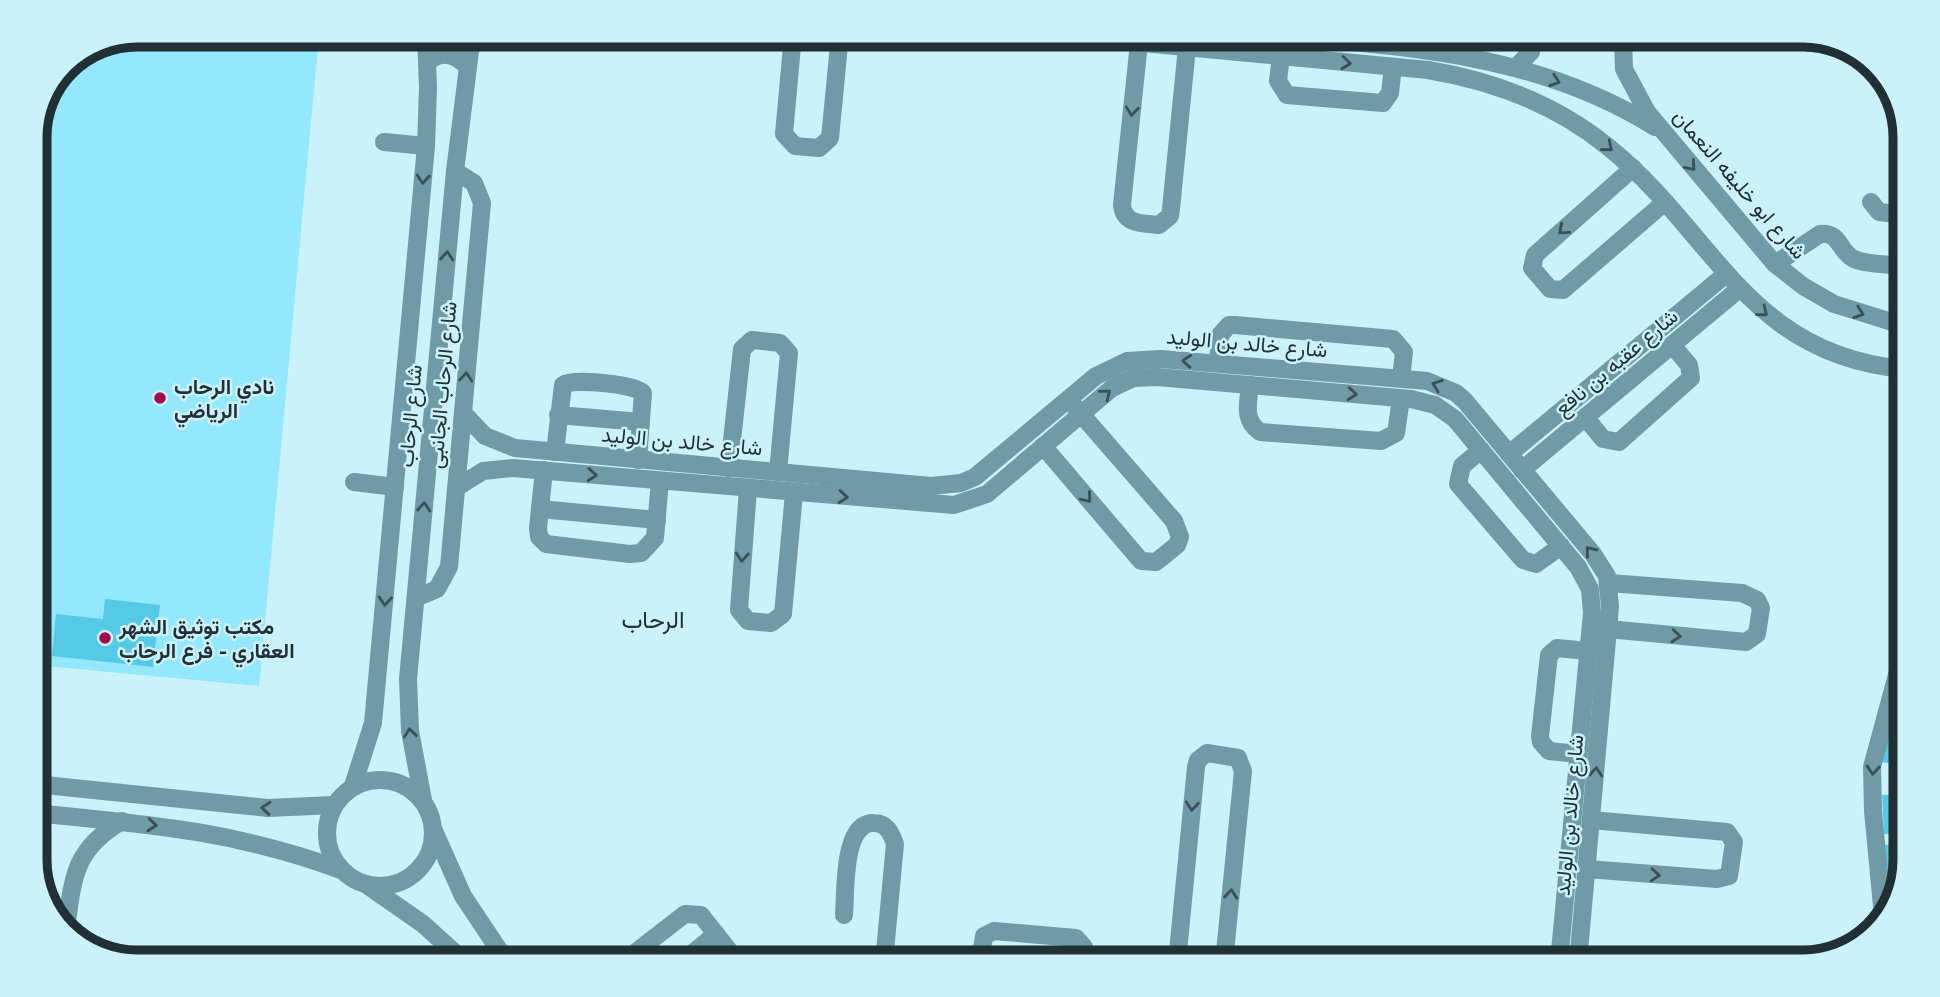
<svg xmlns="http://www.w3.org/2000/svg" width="1940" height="997" font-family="'Space Grotesk',Vazirmatn,sans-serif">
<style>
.green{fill:#93e8fd}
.building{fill:#56c9e4}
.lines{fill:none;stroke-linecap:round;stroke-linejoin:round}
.minor{stroke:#709aa5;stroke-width:18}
.oneway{stroke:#395056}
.poi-dot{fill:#a20b4a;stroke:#cbf1fb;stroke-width:2.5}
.labels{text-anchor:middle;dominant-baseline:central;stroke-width:5;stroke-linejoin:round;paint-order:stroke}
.street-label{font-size:21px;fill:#213034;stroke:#cbf1fb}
.poi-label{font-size:21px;font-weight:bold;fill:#213034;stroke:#cbf1fb;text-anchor:start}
.quarter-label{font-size:24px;fill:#213034;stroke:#cbf1fb}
.rim{fill:none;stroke:#213034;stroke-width:9}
</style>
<rect width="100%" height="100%" fill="#cbf1fb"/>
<polygon class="green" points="138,35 319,35 259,686 35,665 35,131 65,65"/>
<g class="building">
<polygon points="105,599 160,605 153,667 52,656 56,614 103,619"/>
<polygon points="1881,732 1905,734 1905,779 1889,763 1878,762"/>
<polygon points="1905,794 1905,833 1884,834 1882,795"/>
<polygon points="1905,844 1901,878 1886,876 1885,845"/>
</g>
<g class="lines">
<g class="minor">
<polyline points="793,35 784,134 795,146 819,148 830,138 840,35"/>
<path d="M1058,35l370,35c66,11 126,33 179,76 107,85 139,209 298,223"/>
<path d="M1272,35c135,12 264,18 383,92"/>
<polyline points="1623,35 1624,69 1647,112 1775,264 1803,286 1834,304 1905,326"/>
<path d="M1139,43l-17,162c2,20 21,18 37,20l11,-9 1,-7 16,-162"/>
<polyline points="1281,56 1278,81 1287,95 1383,103 1390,93 1393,67"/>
<path d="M427,62c15,-11 27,-9 40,4"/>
<polyline points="1515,68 1531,52 1534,35"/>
<polyline points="384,142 426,146"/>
<polyline points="1633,168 1535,255 1532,268 1550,289 1563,290 1665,202"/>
<polyline points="1871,202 1879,212 1905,215"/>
<path d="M1775,264l45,-30c21,-2 18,17 34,25 14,6 35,5 51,7"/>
<polyline points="1218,363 1220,335 1229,325 1235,325 1393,339 1404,352 1401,378"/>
<path d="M1250,385c-2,19 -7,35 10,47l121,9 15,-8 5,-34"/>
<polyline points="463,413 485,436 515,448 931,486 961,483 975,477 1096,376 1127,361 1161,359 1427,381 1456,393 1465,401 1593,554 1607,576 1610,607 1578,962"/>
<polyline points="558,415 641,422"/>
<polyline points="1585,417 1603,439 1619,442 1691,378 1689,365 1672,345"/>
<polyline points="1043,446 1141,561 1156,562 1177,545 1180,537 1174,521 1075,407"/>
<polyline points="1481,450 1462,466 1458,484 1523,560 1536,564 1561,546"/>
<path d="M555,452l8,-67c9,-7 72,-1 80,8l-5,67"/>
<polyline points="1509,454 1725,275"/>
<polyline points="729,468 742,349 752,340 780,343 789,353 778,472"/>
<polyline points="544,470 538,528 539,537 546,544 630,554 641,553 655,538 660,481"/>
<polyline points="1522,470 1739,289"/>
<polyline points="354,482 395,487"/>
<polyline points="456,488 483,471 513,468 954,505 987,494 1112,388 1133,378 1157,377 1411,399 1435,405 1455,419 1578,567 1590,589 1592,613 1559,962"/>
<polyline points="748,489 739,610 748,621 771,623 783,614 794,493"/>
<polyline points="540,509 657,520"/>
<polyline points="416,598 437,589 449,567 482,203 474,183 455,171"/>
<polyline points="1608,629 1746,642 1757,634 1761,608 1757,600 1742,593 1609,583"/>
<polyline points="1578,754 1549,751 1541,742 1540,736 1549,655 1557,648 1588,651"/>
<circle cx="380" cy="833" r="53"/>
<polyline points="35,784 268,808 334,805"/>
<polyline points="353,786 373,723 426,146 428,88 426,35"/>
<polyline points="423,800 410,731 408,679 455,171 472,35"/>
<path d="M35,813c111,11 201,18 306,57"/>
<polyline points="434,831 463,896 507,962"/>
<polyline points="35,853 38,874"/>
<polyline points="1587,869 1717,879 1729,876 1734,842 1727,832 1591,820"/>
<polyline points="367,885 423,924 465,962"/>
<path d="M844,915c2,-23 -2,-93 30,-92 13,0 17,10 21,21l-11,118"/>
<polyline points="1883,917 1873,811 1872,767 1901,660 1901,553 1905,510"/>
<path d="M66,929c7,-52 8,-80 56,-108"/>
<polyline points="623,962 685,914 701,915 738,962"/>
<polyline points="682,962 716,934"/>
<polyline points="980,962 984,936 994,931 1076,938 1084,947 1084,962"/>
<polyline points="1177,962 1196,767 1198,760 1207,753 1238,758 1243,771 1224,962"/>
</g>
</g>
<defs><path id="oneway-chevron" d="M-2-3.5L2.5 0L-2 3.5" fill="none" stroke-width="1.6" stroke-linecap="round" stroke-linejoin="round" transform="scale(1.75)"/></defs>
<g class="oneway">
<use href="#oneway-chevron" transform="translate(1346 63) rotate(6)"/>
<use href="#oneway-chevron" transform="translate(1555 81) rotate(19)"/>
<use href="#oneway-chevron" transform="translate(1132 111) rotate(96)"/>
<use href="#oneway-chevron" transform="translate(1608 147) rotate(39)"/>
<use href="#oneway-chevron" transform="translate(1691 166) rotate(49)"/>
<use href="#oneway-chevron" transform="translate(423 179) rotate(95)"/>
<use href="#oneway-chevron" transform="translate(1563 230) rotate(139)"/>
<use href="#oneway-chevron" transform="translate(447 256) rotate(-85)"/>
<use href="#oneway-chevron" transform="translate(1763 312) rotate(39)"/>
<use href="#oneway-chevron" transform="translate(1859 313) rotate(20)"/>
<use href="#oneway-chevron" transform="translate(1187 361) rotate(-176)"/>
<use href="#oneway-chevron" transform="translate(466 377) rotate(-85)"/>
<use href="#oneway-chevron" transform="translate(1437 385) rotate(-160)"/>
<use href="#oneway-chevron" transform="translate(1106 394) rotate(-39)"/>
<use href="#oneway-chevron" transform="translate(1352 394) rotate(5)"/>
<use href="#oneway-chevron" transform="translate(592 475) rotate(5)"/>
<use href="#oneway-chevron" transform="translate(843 497) rotate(5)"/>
<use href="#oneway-chevron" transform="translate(1087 498) rotate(50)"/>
<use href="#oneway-chevron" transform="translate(424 507) rotate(-85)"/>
<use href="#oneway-chevron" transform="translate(1590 551) rotate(-129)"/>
<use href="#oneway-chevron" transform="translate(742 557) rotate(95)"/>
<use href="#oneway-chevron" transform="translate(385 601) rotate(95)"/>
<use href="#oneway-chevron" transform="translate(1676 636) rotate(6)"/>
<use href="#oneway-chevron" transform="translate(410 733) rotate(-96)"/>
<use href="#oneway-chevron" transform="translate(1873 770) rotate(95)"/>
<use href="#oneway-chevron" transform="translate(1596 772) rotate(-85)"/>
<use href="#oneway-chevron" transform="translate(1192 806) rotate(96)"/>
<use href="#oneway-chevron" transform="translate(266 808) rotate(-175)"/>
<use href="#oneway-chevron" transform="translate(152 825) rotate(6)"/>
<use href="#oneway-chevron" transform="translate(1655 875) rotate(4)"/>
<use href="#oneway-chevron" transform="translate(1231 894) rotate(-85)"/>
</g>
<g class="poi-dot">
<circle cx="160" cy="398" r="7"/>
<circle cx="105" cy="638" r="7"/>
</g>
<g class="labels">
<g class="street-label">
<text transform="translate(1740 184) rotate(49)">شارع ابو خليفه النعمان</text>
<text transform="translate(1247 343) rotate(5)">شارع خالد بن الوليد</text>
<text transform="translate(1616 362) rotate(-40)">شارع عقبه بن نافع</text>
<text transform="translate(442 385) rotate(-85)">شارع الرحاب الجانبى</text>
<text transform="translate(410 416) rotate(-85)">شارع الرحاب</text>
<text transform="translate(682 441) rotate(5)">شارع خالد بن الوليد</text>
<text transform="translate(1569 815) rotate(-85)">شارع خالد بن الوليد</text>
</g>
<g class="poi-label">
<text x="174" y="386">نادي الرحاب<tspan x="174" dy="24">الرياضي</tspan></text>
<text x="119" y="626">مكتب توثيق الشهر<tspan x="119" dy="24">العقاري - فرع الرحاب</tspan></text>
</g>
<g class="quarter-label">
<text x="653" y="619">الرحاب</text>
</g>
</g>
<path d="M0 0H1940V997H0ZM137 47H1803A90 90 0 0 1 1893 137V860A90 90 0 0 1 1803 950H137A90 90 0 0 1 47 860V137A90 90 0 0 1 137 47Z" fill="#cbf1fb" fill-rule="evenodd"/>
<path class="rim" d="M137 47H1803A90 90 0 0 1 1893 137V860A90 90 0 0 1 1803 950H137A90 90 0 0 1 47 860V137A90 90 0 0 1 137 47Z"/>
</svg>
